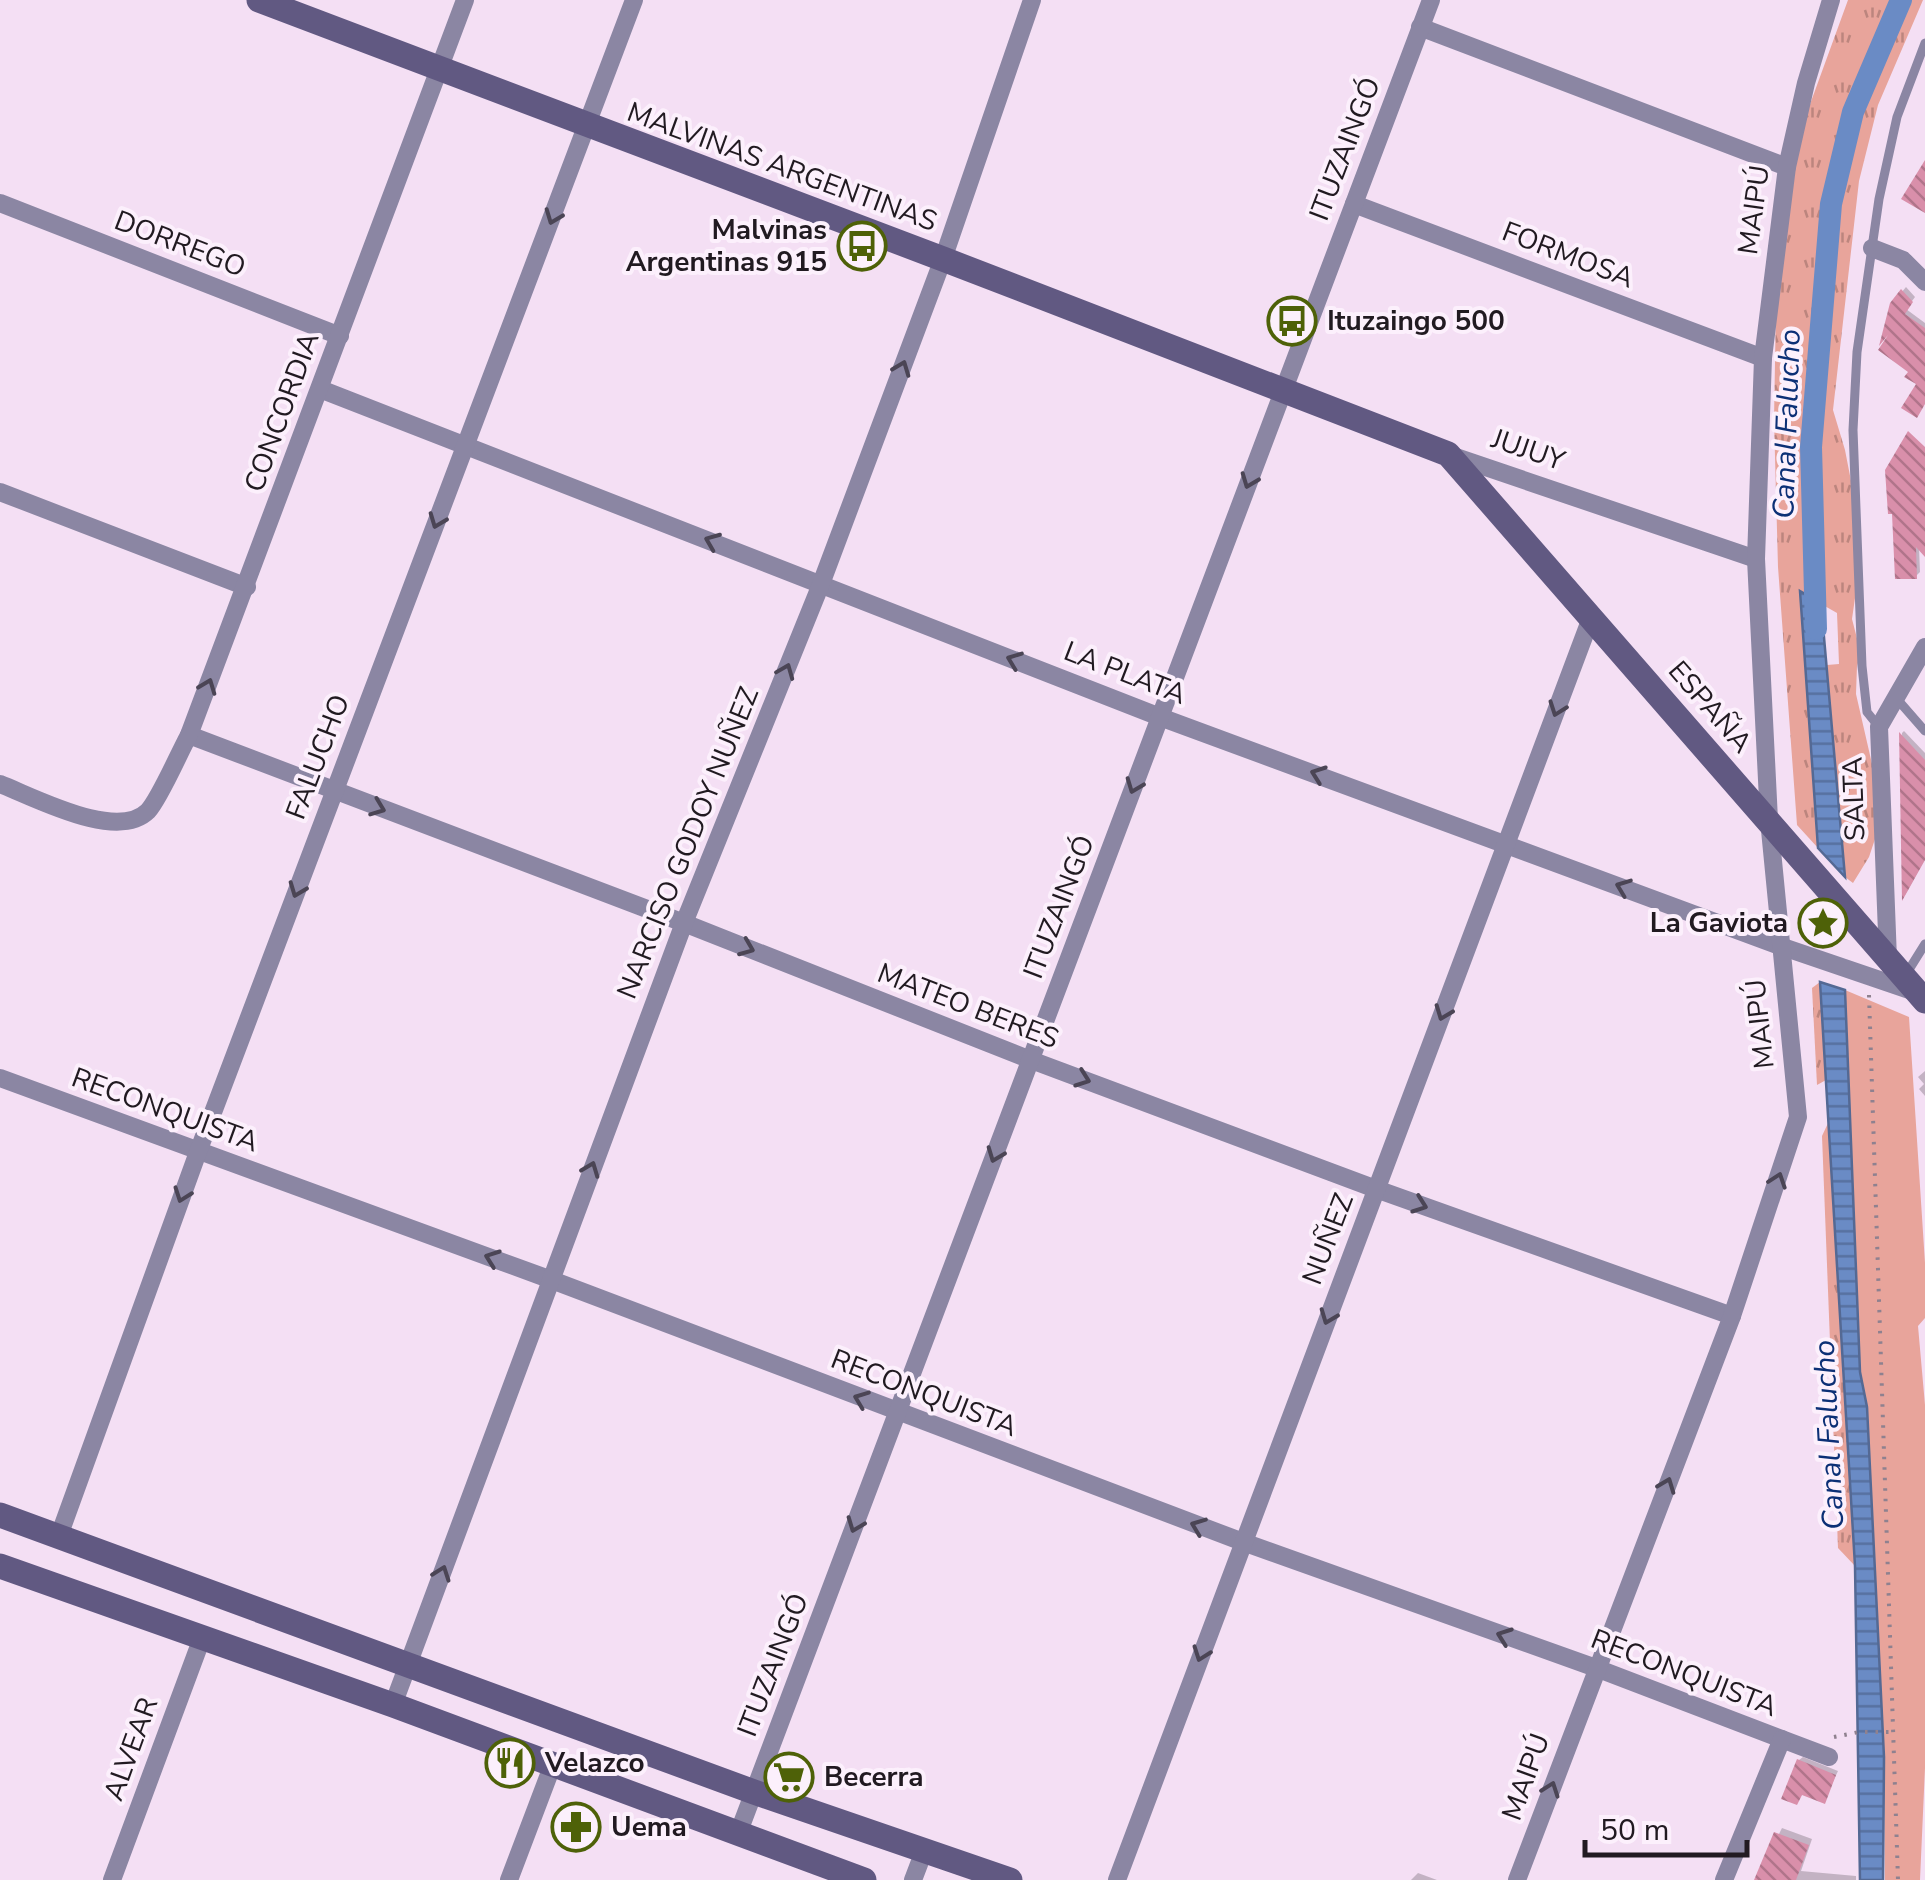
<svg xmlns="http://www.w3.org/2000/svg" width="1925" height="1880" font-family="'Nunito Sans',sans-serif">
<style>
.grass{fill:url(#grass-tufts)}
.green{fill:#e8a49b}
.water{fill:url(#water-rules);stroke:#546994;stroke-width:2.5}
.shadow{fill:#0003}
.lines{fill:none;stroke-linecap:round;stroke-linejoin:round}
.canal{stroke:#6a8bc5;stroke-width:22}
.building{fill:url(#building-back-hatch)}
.path{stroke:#8f818f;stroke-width:4;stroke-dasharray:2.5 8;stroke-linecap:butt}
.lane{stroke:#8b86a3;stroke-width:9}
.street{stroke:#8b86a3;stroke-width:18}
.secondary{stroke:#615982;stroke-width:25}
.oneway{stroke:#4b4555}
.labels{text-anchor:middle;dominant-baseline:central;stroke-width:8;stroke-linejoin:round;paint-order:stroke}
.street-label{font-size:28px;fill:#211a21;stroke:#fcf0fc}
.poi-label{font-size:28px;font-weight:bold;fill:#211a21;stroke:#fcf0fc;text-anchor:start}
.water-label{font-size:30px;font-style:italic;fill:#0c3076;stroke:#fcf0fc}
</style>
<defs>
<pattern id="grass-tufts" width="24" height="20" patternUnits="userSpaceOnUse" patternTransform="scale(2.5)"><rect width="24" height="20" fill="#e8a49b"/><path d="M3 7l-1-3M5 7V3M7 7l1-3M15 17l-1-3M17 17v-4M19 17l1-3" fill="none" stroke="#bc857e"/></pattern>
<pattern id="water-rules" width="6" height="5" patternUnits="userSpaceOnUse" patternTransform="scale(2.5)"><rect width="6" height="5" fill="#6a8bc5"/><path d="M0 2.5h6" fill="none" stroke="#5771a0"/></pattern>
<pattern id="building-back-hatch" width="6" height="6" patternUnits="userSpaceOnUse" patternTransform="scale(2.5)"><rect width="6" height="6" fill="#d98faa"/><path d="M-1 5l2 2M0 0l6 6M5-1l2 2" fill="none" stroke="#b0748a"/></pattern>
</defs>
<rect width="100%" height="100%" fill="#f4dff4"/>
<g class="grass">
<polygon points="1848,0 1923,0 1878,105 1859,181 1833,410 1845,450 1852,486 1856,591 1852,619 1861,654 1857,666 1856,694 1875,777 1877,833 1869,857 1853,883 1845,877 1827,665 1839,664 1837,613 1802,593 1818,848 1797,825 1778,567 1774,420 1776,304 1801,129"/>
<polygon points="1820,982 1826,1080 1817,1085 1812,988"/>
<polygon points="1829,1121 1855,1566 1838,1548 1822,1136"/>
</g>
<polygon class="green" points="1845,990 1909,1017 1925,1263 1925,1318 1918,1326 1925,1405 1925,1768 1920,1880 1885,1880 1884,1757 1867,1408 1860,1372"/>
<g class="water">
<polygon points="1800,591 1821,603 1845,877 1818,848"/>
<polygon points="1820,982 1845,990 1860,1372 1867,1407 1884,1757 1883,1880 1860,1880 1855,1566"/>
</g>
<g class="shadow">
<polygon points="1906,287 1915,297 1906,309 1925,323 1925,402 1893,334 1892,304"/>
<polygon points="1925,447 1925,553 1919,547 1920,572 1916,576 1897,577"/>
<polygon points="1904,731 1925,753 1925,859 1905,895 1902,733"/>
<polygon points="1925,1071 1925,1096 1919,1089 1924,1084 1918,1077"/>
<polygon points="1803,1757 1838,1771 1824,1801 1803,1793 1797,1802 1799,1760"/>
<polygon points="1782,1828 1812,1839 1801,1871 1856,1876 1856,1880 1756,1880"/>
<polygon points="1418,1873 1437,1880 1411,1880"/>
</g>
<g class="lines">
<polyline class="canal" points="1816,629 1811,447 1831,204 1853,112 1901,0"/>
</g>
<g class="building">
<polygon points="1925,160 1925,213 1901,199"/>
<polygon points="1901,289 1913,302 1905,314 1925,328 1925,404 1917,418 1901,408 1916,384 1904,377 1908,372 1878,350 1888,335 1879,346 1890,303"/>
<polygon points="1908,431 1925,447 1925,557 1916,547 1917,579 1895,579 1892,514 1888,514 1885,470"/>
<polygon points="1899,732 1925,760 1925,860 1902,901"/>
<polygon points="1797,1759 1836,1775 1825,1804 1802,1795 1797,1805 1781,1799"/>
<polygon points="1774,1832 1809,1845 1796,1880 1754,1880"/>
</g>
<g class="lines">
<g class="path">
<polyline points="1869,995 1898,1880"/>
<polyline points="1834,1737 1859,1732 1893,1732"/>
</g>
<g class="lane">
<polyline points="1897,699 1925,731"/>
<polyline points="1879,727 1867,712 1862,666 1853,430 1857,352 1879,199 1897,117 1925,43"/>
<polyline points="1905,976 1925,944"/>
</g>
<g class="street">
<polyline points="1420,27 1787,167"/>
<polyline points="0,203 340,336"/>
<polyline points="1354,204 1763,358"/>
<polyline points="1872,248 1903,260 1925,282"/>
<polyline points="320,389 1160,717 1780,946 1915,992"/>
<polyline points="1453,456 1756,559"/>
<polyline points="0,492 247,587"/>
<polyline points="189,735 684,923 1031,1060 1376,1189 1732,1316"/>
<path d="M0,784c34,13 117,58 148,27 12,-13 31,-58 41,-76l276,-735"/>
<polyline points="1888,959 1879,727 1925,647"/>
<polyline points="0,1078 549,1279 1243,1542 1596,1668 1829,1757"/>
<polyline points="59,1536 198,1152 634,0"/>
<polyline points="393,1705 684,923 821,584 943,259 1032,0"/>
<polyline points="738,1834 1431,0"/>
<polyline points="112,1880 202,1638"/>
<polyline points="509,1880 553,1764"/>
<polyline points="913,1880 924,1851"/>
<polyline points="1117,1880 1591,618"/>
<polyline points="1517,1880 1732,1316 1798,1117 1769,820 1756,559 1763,358 1787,167 1806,83 1831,0"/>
<polyline points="1724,1880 1782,1739"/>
</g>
<g class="secondary">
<polyline points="259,0 943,259 1448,454 1925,1001"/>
<polyline points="0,1515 754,1792 1010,1880"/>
<polyline points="0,1566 393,1705 864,1880"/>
</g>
</g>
<defs><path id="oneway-chevron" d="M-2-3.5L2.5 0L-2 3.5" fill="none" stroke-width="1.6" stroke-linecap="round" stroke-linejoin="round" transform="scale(2.5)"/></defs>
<g class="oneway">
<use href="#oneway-chevron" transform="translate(553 217) rotate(111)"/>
<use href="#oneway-chevron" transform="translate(902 368) rotate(-69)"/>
<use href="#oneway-chevron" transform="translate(1249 481) rotate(111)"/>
<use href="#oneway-chevron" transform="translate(437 521) rotate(111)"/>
<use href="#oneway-chevron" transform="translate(712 541) rotate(-158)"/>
<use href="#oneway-chevron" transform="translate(1014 660) rotate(-159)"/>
<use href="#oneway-chevron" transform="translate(786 671) rotate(-68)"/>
<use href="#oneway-chevron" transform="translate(208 686) rotate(-69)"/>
<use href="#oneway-chevron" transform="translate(1557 709) rotate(110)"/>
<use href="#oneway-chevron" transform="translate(1318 774) rotate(-160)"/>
<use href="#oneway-chevron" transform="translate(1134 786) rotate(111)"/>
<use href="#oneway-chevron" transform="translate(378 808) rotate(21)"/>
<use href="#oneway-chevron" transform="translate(1623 887) rotate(-159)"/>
<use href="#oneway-chevron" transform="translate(297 890) rotate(111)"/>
<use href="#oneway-chevron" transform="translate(747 948) rotate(22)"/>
<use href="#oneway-chevron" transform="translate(1443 1013) rotate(111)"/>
<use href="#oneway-chevron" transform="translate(1083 1079) rotate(20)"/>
<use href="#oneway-chevron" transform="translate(995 1155) rotate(111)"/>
<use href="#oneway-chevron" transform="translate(591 1169) rotate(-69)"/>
<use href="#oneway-chevron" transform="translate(1778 1180) rotate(-71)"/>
<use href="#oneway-chevron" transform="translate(182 1195) rotate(110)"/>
<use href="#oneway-chevron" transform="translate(1420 1205) rotate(20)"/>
<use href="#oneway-chevron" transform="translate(492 1258) rotate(-160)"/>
<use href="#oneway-chevron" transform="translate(1328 1317) rotate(111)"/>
<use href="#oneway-chevron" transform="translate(861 1399) rotate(-159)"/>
<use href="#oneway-chevron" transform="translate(1667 1485) rotate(-69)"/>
<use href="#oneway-chevron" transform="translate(855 1525) rotate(111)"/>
<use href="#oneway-chevron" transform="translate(1198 1526) rotate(-159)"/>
<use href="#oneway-chevron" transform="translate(442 1573) rotate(-70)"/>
<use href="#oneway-chevron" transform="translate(1504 1636) rotate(-160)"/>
<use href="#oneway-chevron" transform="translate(1201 1654) rotate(110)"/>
<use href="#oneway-chevron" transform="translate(1551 1789) rotate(-70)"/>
</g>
<defs>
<g id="bus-ring" transform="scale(2.5)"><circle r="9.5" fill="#fcf0fc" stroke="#4e6108" stroke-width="1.5"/><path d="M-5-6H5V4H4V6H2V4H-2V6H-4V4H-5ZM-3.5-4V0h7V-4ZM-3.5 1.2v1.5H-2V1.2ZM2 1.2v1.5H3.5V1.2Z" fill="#4e6108"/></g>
<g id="sight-ring" transform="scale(2.5)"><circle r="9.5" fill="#fcf0fc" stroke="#4e6108" stroke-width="1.5"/><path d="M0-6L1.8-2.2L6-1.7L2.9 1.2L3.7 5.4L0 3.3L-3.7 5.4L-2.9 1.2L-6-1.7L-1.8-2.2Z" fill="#4e6108"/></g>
<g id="restaurant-ring" transform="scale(2.5)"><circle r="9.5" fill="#fcf0fc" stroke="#4e6108" stroke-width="1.5"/><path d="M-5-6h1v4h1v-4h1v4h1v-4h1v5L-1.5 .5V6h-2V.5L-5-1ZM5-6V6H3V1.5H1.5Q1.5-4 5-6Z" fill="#4e6108"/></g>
<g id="supermarket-ring" transform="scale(2.5)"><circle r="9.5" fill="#fcf0fc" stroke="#4e6108" stroke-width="1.5"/><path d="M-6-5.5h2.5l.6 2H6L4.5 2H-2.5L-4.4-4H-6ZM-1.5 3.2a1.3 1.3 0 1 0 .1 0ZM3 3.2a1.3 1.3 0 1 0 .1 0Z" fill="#4e6108"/></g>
<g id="pharmacy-ring" transform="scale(2.5)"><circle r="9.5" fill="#fcf0fc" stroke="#4e6108" stroke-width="1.5"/><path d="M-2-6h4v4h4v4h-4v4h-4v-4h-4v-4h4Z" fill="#4e6108"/></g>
</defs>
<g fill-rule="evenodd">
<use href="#bus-ring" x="862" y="246"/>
<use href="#bus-ring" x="1292" y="321"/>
<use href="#sight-ring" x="1823" y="923"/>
<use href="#restaurant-ring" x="510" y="1763"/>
<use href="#supermarket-ring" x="789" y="1777"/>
<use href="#pharmacy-ring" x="576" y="1827"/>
</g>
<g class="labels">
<g class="street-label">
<text transform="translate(1345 149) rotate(-69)">ITUZAINGÓ</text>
<text transform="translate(782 167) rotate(20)">MALVINAS ARGENTINAS</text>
<text transform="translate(1754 210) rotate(-82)">MAIPÚ</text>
<text transform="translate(180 244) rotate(21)">DORREGO</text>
<text transform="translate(1568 255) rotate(21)">FORMOSA</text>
<text transform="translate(282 412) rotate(-70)">CONCORDIA</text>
<text transform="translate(1528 450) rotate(19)">JUJUY</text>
<text transform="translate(1125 673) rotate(21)">LA PLATA</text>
<text transform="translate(1710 707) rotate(49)">ESPAÑA</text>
<text transform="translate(318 757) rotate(-69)">FALUCHO</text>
<text transform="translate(1854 799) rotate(-92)">SALTA</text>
<text transform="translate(688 843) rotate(-68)">NARCISO GODOY NUÑEZ</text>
<text transform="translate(1059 907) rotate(-69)">ITUZAINGÓ</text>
<text transform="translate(968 1006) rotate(21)">MATEO BERES</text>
<text transform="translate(1760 1024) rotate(-96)">MAIPÚ</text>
<text transform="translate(165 1110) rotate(20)">RECONQUISTA</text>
<text transform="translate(1328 1239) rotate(-69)">NUÑEZ</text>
<text transform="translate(924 1393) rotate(21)">RECONQUISTA</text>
<text transform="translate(773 1665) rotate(-69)">ITUZAINGÓ</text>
<text transform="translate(1684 1673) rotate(21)">RECONQUISTA</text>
<text transform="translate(131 1749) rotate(-70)">ALVEAR</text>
<text transform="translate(1526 1777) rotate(-70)">MAIPÚ</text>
</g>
<g class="poi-label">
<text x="827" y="230" text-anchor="end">Malvinas<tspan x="827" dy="32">Argentinas 915</tspan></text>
<text x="1327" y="321">Ituzaingo 500</text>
<text x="1788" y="923" text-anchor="end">La Gaviota</text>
<text x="545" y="1763">Velazco</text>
<text x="824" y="1777">Becerra</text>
<text x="611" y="1827">Uema</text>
</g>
<g class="water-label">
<text transform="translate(1787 424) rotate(-88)">Canal Falucho</text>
<text transform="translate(1829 1435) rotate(-93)">Canal Falucho</text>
</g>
</g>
<path d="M1585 1840v15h162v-15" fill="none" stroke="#211a21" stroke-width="5"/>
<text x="1600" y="1840" font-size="30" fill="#211a21" stroke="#fcf0fc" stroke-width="8" paint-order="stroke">50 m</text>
</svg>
